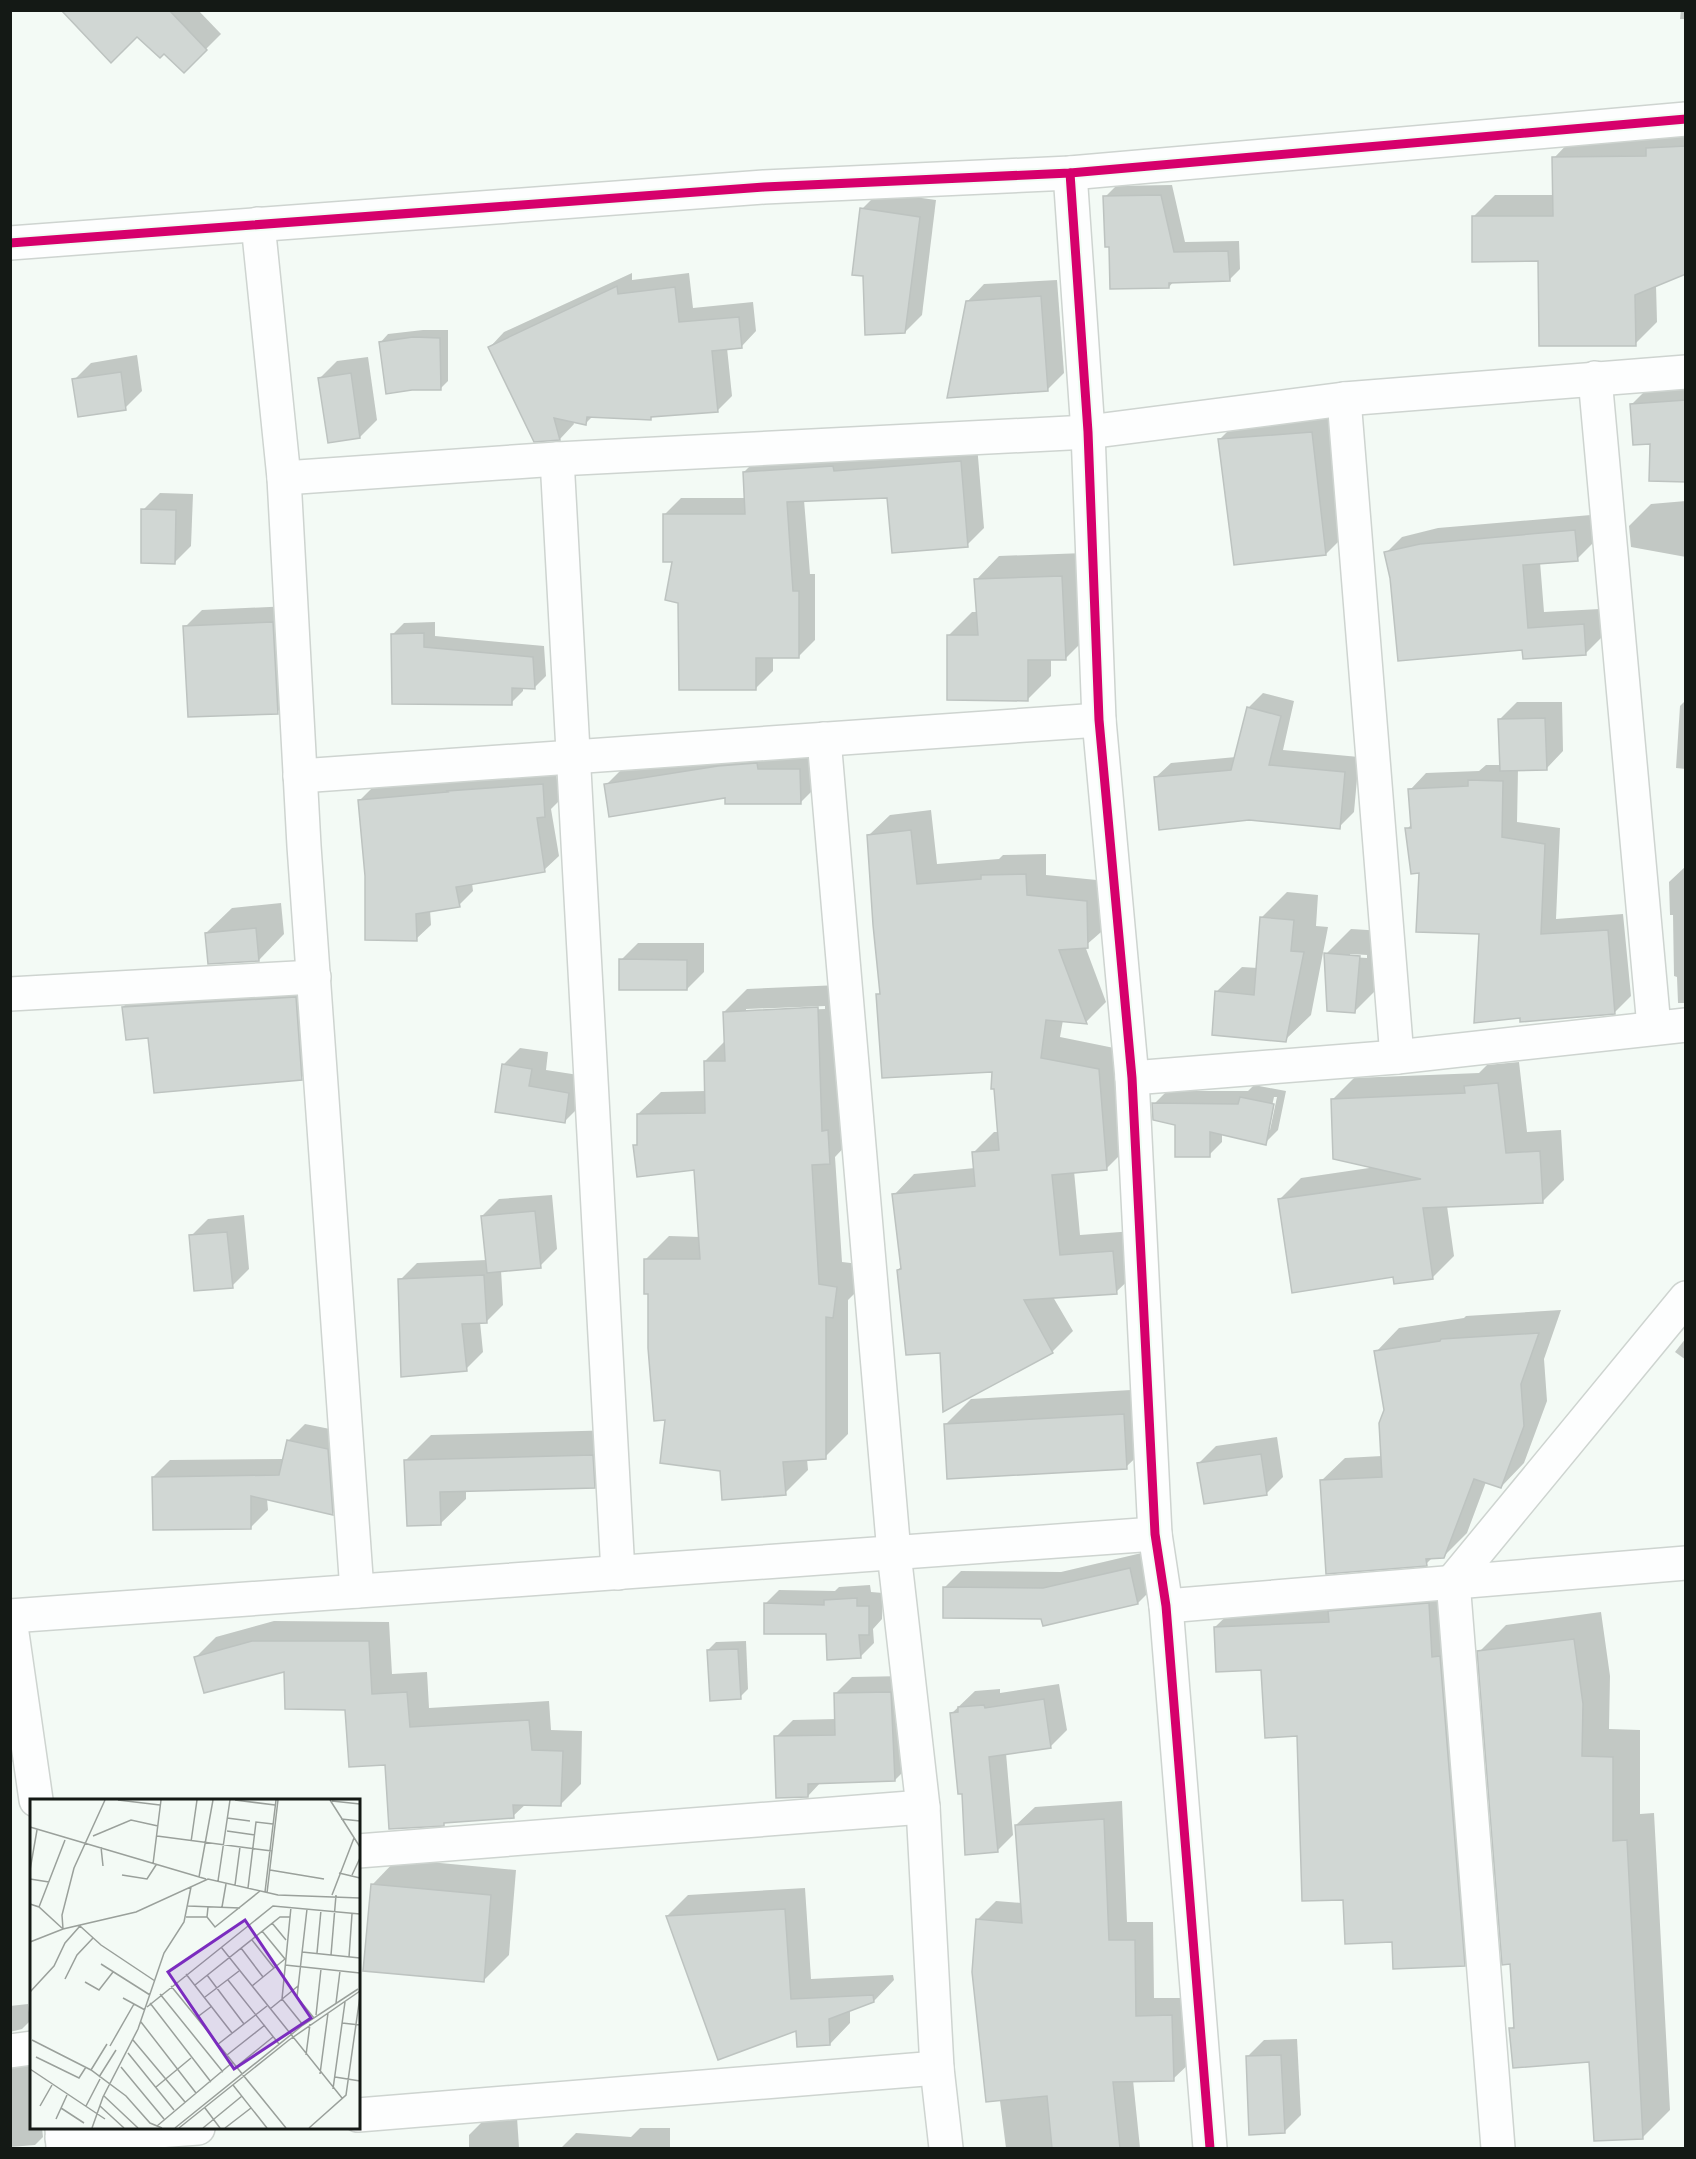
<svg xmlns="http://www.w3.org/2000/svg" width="1696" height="2159" font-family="Overpass,sans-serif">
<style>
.shadow{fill:#0003;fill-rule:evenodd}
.building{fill:#d1d7d4;stroke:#bdc3c0;stroke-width:1.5}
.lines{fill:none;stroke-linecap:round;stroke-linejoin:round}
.street-casing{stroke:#ced4d0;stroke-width:36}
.secondary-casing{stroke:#ced4d0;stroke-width:36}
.street{stroke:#fdfefe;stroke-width:33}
.secondary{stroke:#fdfefe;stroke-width:33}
.cycleway-casing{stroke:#f0fdf4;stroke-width:13}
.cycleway{stroke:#d6006c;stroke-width:9}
.inset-road{fill:none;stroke:#9aa09b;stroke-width:1.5}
.view{fill:#7b2cbf;fill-opacity:0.15;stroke:#7b2cbf;stroke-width:3}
.inset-edge{fill:none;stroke:#141915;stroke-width:3}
</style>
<rect width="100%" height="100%" fill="#f3faf5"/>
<g class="shadow">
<polygon points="135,10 198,10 221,34 184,71"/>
<polygon points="1681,10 1686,10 1686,19 1680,19"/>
<polygon points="1686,126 1686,272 1656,285 1657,322 1635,344 1539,259 1473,217 1495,195 1554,195 1554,158 1575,136"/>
<polygon points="1172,185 1185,242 1239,241 1240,269 1229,280 1174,281 1169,287 1111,246 1105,197 1116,186"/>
<polygon points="879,192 936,200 922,315 905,332 862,209"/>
<polygon points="632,273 632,280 689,273 693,308 753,302 756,331 742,346 727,348 732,396 717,411 654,415 650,419 593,416 585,424 573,421 574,424 560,439 535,440 490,347 504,332"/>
<polygon points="1057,280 1064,373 1047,390 967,302 984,284"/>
<polygon points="423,330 448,330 448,381 440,389 412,389 380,343 388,334"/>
<polygon points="137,355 142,391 125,408 74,380 91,363"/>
<polygon points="368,357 377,420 360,437 320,378 337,361"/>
<polygon points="1686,379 1686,481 1652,442 1632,404 1655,381"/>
<polygon points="1335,410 1349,531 1326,554 1219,440 1242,417"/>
<polygon points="977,445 984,528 967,545 888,496 804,500 810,574 815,574 815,640 798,657 773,657 773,671 756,688 679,602 674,560 664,515 681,498 746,498 744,472 761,455"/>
<polygon points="160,493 193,494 191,546 174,563 143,510"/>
<polygon points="1686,501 1686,557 1631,547 1629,526 1651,504"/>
<polygon points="1591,515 1593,543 1577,559 1540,562 1544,612 1600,609 1602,637 1586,653 1524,649 1392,578 1386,553 1402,537 1438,528"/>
<polygon points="1085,553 1089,635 1066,658 1051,658 1051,676 1028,699 949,635 972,612 978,612 976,580 999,556"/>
<polygon points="290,606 294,695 277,712 185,627 202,610"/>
<polygon points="435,622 435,636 544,646 546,676 535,687 523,687 523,691 511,703 393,634 404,623"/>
<polygon points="1263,693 1294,701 1283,750 1359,757 1354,812 1339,827 1156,777 1171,763 1236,757 1248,708"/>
<polygon points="1686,700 1686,769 1676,768 1680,706"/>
<polygon points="1517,702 1562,702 1563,751 1547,768 1518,769 1517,822 1560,828 1556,919 1623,914 1631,996 1615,1012 1480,933 1421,871 1407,829 1412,824 1410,790 1426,773 1479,771 1486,765 1501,765 1500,719"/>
<polygon points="817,753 817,786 800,803 606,785 623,768"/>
<polygon points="556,770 559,801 551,809 559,856 544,870 472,883 473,891 459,905 430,910 431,925 416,939 366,876 359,801 374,786"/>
<polygon points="931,810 937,864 999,859 1003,855 1046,854 1046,875 1107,881 1108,926 1085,946 1106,1002 1086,1022 1063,1020 1060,1037 1119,1049 1127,1148 1107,1168 1074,1171 1080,1235 1134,1231 1137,1272 1116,1292 1053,1297 1073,1331 1052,1352 942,1351 898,1270 902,1266 894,1195 914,1174 975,1168 973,1153 994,1132 999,1132 993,1070 878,995 881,991 869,835 890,815"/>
<polygon points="1686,866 1686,1003 1678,1003 1677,977 1674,976 1673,915 1670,915 1669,882"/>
<polygon points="1287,892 1318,895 1316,926 1328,927 1311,1015 1285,1040 1216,992 1242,967 1258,968 1262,917"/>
<polygon points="281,903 284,934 259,960 206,933 232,908"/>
<path d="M1351,929l33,2 -4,55 -25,25 -29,-57zM1350,954l17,1v3l-17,-1z"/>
<polygon points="638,943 704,943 704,972 687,989 621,960"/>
<polygon points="316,977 322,1057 301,1078 150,1036 123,1007 144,986"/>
<path d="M840,985l12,154 -17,18 7,105 17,2 -4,29 -7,7v134l-23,23 -18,2 1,11 -23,23 -64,-24 -54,-50 -21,-160 23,-23 31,1 -4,-69 -61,-22 4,-4 -1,-28 23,-22 45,-1 -1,-30 20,-20 -1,-29 23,-23zM825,1006v3l-79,3v-3z"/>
<polygon points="520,1048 548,1052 546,1070 585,1076 581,1105 564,1122 503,1065"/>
<polygon points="1519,1062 1527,1132 1561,1130 1564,1180 1542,1202 1447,1206 1454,1256 1432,1278 1394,1275 1279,1200 1301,1178 1376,1167 1332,1100 1354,1078 1479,1073 1487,1065"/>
<path d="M1254,1085l32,6 -8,39 -13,13 -43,-9v8l-13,13 -55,-51 13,-13h81zM1274,1097h3l-7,33h-3z"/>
<polygon points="552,1195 557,1249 540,1266 501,1270 503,1305 486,1322 480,1322 483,1352 466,1369 400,1280 417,1263 487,1260 482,1216 499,1199"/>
<polygon points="244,1215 249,1269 232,1286 191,1236 208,1219"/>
<polygon points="1561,1310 1544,1359 1547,1401 1524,1463 1501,1487 1486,1482 1467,1533 1444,1556 1433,1557 1426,1564 1321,1481 1345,1458 1382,1456 1385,1411 1376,1352 1399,1328 1464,1318 1466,1316"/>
<polygon points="1686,1338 1686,1360 1675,1352"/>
<polygon points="1149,1389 1152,1442 1126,1467 945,1425 971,1399"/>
<polygon points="305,1424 345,1432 349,1497 332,1514 267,1499 268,1510 251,1527 153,1477 170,1460 284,1459 288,1441"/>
<polygon points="618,1430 619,1462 594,1487 466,1490 466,1499 440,1524 406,1460 431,1435"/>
<polygon points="1277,1437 1283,1477 1266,1494 1199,1463 1216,1446"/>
<polygon points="1146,1552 1155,1586 1138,1603 1042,1617 944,1588 961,1571 1061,1572"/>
<polygon points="1452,1580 1488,1941 1464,1965 1393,1940 1345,1898 1298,1735 1263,1669 1215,1627 1239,1604"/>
<polygon points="870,1585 871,1592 883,1593 882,1619 873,1629 874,1643 860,1657 827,1633 765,1604 779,1590 835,1591 839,1587"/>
<polygon points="1601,1612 1610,1676 1609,1729 1640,1730 1640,1814 1654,1813 1670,2110 1642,2138 1591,2060 1511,2029 1515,2025 1511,1963 1479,1652 1506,1625"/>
<polygon points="274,1621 389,1622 392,1674 427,1672 429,1708 549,1701 551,1730 582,1731 581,1784 561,1804 526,1804 513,1816 446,1821 443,1824 386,1764 347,1709 286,1670 196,1657 216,1637"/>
<polygon points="746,1641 748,1689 740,1697 708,1650 716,1642"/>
<polygon points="907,1676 912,1763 895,1780 821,1782 808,1796 776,1737 793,1720 836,1719 835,1694 852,1677"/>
<polygon points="1059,1684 1067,1730 1050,1747 1006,1753 1013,1835 997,1851 963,1792 951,1714 975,1691 1000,1689 1000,1693"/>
<polygon points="10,1714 28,1747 10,1764"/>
<polygon points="1122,1801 1127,1922 1153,1922 1154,1998 1190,1998 1192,2061 1173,2079 1133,2080 1140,2148 1006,2148 977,1920 996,1901 1022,1903 1016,1825 1035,1807"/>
<polygon points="397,1859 516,1870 509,1955 484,1980 372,1885"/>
<polygon points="805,1888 811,1979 893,1975 894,1980 874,2001 850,2010 850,2023 830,2044 797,2029 667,1916 688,1895"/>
<polygon points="28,2004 30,2021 22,2029 10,2032 10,2006"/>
<polygon points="1297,2039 1301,2115 1284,2132 1247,2057 1264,2040"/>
<polygon points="10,2060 32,2060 32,2128 42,2128 43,2137 35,2145 10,2147"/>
<polygon points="517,2117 519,2148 469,2148 469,2135 486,2118"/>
<polygon points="640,2128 670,2128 670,2148 561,2148 576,2133 631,2137"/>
</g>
<g class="building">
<polygon points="61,10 169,10 207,50 184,73 164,54 160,58 137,37 111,63"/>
<polygon points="1686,146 1686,274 1635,295 1636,346 1539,346 1538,261 1472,262 1472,216 1553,216 1552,157 1646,156 1646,148"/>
<polygon points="1161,195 1174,252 1228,251 1230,281 1169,283 1169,288 1110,289 1109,247 1105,247 1103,196"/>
<polygon points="860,208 920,217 905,333 865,335 863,276 852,275"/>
<polygon points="617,286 618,294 675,287 679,322 739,317 742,348 712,351 718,412 651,417 651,420 587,417 586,425 554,418 560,440 534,442 488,347"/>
<polygon points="1041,296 1048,391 947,398 966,301"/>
<polygon points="413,337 440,338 441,390 412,390 386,394 379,342"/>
<polygon points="121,372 126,410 78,417 72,379"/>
<polygon points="351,373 360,438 328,443 318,378"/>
<polygon points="1686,400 1686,482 1649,481 1650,444 1633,445 1630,404"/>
<polygon points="1312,432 1326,555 1234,565 1218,439"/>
<polygon points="961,461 968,547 892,553 887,498 787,502 793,591 799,591 799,658 756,658 756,690 679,690 678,603 665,600 672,562 663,562 663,514 745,514 743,472 833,466 834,471"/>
<polygon points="141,509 176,510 175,564 141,563"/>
<polygon points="1575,530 1578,561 1523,565 1528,628 1584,624 1586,655 1523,659 1522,650 1398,661 1390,578 1384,552 1420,544"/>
<polygon points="1062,576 1066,660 1028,660 1028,701 947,700 947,635 978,635 974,579"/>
<polygon points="273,622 278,714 188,717 183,626"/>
<polygon points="424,633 424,647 533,657 535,689 512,688 512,705 392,704 391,634"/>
<polygon points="1247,707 1281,716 1269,765 1345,772 1340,829 1249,820 1159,830 1154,777 1231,770"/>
<polygon points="1545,718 1547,770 1500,771 1498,719"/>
<polygon points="757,763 758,769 800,769 801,804 725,804 725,798 609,817 604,784 718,766"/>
<polygon points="1468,780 1503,781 1502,837 1545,844 1541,934 1608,930 1615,1014 1520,1022 1520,1018 1474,1023 1479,934 1416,932 1419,873 1411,874 1405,828 1411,828 1408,789 1468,786"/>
<polygon points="543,784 545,817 537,818 545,872 456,887 460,907 416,914 417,941 365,940 365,876 358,800 448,792 447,791"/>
<polygon points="911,830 917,884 981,879 981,875 1026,874 1027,895 1087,901 1088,948 1059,950 1087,1024 1046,1020 1041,1058 1099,1069 1107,1170 1052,1175 1060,1255 1113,1251 1117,1294 1024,1300 1053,1353 943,1412 940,1353 906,1355 897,1270 901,1269 892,1194 975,1186 972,1152 999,1150 994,1089 991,1089 992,1072 882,1078 876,994 880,994 873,925 867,835"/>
<polygon points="1260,917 1294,920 1291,951 1304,952 1286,1042 1212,1035 1215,991 1254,995"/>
<polygon points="256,928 259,961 208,964 205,933"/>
<polygon points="1324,953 1360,956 1355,1013 1327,1011"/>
<polygon points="619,959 687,960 687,990 619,990"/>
<polygon points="296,997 302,1080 154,1093 148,1038 126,1040 122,1007"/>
<polygon points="818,1007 822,1131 828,1130 830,1164 812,1165 819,1284 837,1287 833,1318 826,1317 826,1459 783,1462 786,1495 722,1500 720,1471 660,1463 665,1420 654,1421 648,1348 648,1294 644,1294 644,1259 700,1259 694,1170 637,1177 633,1145 637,1145 637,1114 705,1113 704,1061 725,1061 723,1012"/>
<polygon points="502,1064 532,1069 529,1086 569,1093 565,1123 495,1112"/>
<polygon points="1498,1083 1506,1153 1540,1151 1543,1203 1423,1208 1433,1279 1394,1284 1393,1277 1292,1293 1278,1199 1421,1179 1333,1159 1331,1099 1465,1093 1464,1086"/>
<polygon points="1240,1097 1274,1104 1266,1145 1210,1132 1210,1157 1175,1157 1175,1125 1153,1120 1152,1103 1238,1104"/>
<polygon points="535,1211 541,1268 487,1273 481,1216"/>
<polygon points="227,1232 233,1288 194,1291 189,1235"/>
<polygon points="484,1275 487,1323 462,1324 467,1371 401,1377 398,1279"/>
<polygon points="1539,1333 1521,1384 1524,1426 1501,1488 1474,1479 1444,1558 1426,1559 1427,1566 1326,1574 1320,1480 1382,1477 1379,1423 1384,1410 1374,1351 1440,1341 1441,1339"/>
<polygon points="1124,1414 1127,1469 947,1479 944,1424"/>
<polygon points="287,1440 328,1449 333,1515 251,1496 251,1529 153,1530 152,1477 279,1475"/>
<polygon points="1261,1454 1267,1495 1204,1504 1197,1463"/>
<polygon points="593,1455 595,1488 440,1492 441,1525 407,1526 404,1460"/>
<polygon points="1130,1568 1138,1604 1043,1626 1041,1619 943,1618 943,1587 1043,1588"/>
<polygon points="857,1598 857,1606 869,1606 869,1635 859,1635 861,1658 827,1660 826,1634 764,1634 764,1603 824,1605 824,1600"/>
<polygon points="1429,1603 1432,1657 1440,1656 1465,1966 1393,1969 1392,1942 1345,1944 1343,1900 1302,1901 1297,1736 1265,1738 1261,1670 1216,1672 1214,1627 1329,1622 1328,1611"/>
<polygon points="1574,1639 1583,1704 1582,1756 1613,1757 1613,1841 1627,1840 1643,2139 1594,2141 1589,2062 1513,2068 1509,2028 1514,2028 1510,1964 1502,1965 1477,1651"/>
<polygon points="252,1641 369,1641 372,1694 407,1692 410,1727 529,1720 532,1750 563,1751 561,1806 513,1805 514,1818 444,1823 444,1826 389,1829 385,1765 349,1767 345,1710 285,1709 284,1672 204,1693 194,1657"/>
<polygon points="738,1649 741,1699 710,1701 707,1650"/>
<polygon points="891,1692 895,1781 808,1784 808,1797 776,1798 774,1736 835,1735 834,1693"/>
<polygon points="1044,1699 1051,1748 989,1757 998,1852 965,1855 962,1794 958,1794 950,1713 958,1712 958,1707 984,1705 985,1708"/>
<polygon points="1104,1819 1109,1940 1135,1940 1136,2016 1172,2015 1174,2081 1113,2082 1120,2148 1052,2148 1047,2096 986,2102 972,1972 976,1919 1022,1923 1015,1825"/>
<polygon points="371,1884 491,1895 484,1982 363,1971"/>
<polygon points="785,1909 791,1999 873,1995 874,2002 829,2019 830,2045 797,2047 796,2031 718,2060 666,1916"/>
<polygon points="1281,2055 1285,2133 1249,2135 1246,2056"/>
</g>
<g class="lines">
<g class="street-casing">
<g id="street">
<polyline points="1070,173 1088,432 1099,720 1132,1078 1155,1534 1166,1606 1210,2148"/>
<polyline points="258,224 284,478 304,846 357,1591"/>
<polyline points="10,243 764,187 1070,173 1686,119"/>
<polyline points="1595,378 1654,1027"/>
<polyline points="1344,399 1397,1057"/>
<polyline points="557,459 618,1573"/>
<polyline points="284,478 557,459 1088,432 1344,399 1686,372"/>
<polyline points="824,739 894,1553 923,1807 937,2068 946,2148"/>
<polyline points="300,776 1099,720"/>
<polyline points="10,994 314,977"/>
<polyline points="1132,1078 1397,1057 1686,1025"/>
<polyline points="1166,1606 1686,1563"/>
<polyline points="10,1616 1155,1534"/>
<polyline points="358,1851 923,1807"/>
<polyline points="10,2051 32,2048"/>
<polyline points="358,2115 937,2068"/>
<polyline points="62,2138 198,2128"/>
<polyline points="1498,2148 1453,1581 1686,1298"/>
</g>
</g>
<g class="secondary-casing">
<g id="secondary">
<polyline points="10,1619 36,1800"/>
<polyline points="62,2128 63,2148"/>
</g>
</g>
<use href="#street" class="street"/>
<use href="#secondary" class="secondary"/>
<g class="cycleway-casing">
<g id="cycleway">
<polyline points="1070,173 1088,432 1099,720 1132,1078 1155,1534 1166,1606 1210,2148"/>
<polyline points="10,243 764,187 1070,173 1686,119"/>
</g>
</g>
<use href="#cycleway" class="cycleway"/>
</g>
<g transform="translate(30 1799)">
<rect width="330" height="330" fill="#f3faf5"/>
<path class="inset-road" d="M88,1l42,5M205,1l40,5M300,1l30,47M302,2l28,3M197,19l23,3M311,20l19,2M0,28l176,52M197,32l28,4M63,37l38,-16 27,6M127,37l115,15M161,43l6,-42M71,48l2,19M123,65l8,-64M0,71l7,-40M240,71l54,9M309,74l21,5M92,76l25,4 9,-14M322,76l8,-17M169,78l14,-77M0,80l19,3M188,82l12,-81M205,86l5,-38M218,89l8,-66 17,2M235,93l11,-92M237,94l11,-93M302,96l22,-57M0,105l9,3 24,22M158,107l52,2M9,108l26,-67M178,108l-1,10 8,10 45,-36M192,108l4,-23M261,108l-9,92 21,26M277,110l-10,88 17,21M156,118h21M242,124l14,17M50,127l21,19 54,36M33,130l-1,-14 12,-47 31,-68M222,141l22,28M0,143l33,-13 73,-17 72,-33 70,16 82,3M191,148l121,151M211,149l22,29M272,153l58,6M287,154l4,-43M301,156l5,-60M319,158l3,-43M71,165l49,31M255,166l75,8M156,175l46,59M177,176l37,49M35,180l12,-24 16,-17M198,181l51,64M55,183l14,8 14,-18M165,186l85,-68h10M141,187l115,142M222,187l33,-27 -23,-28M0,193l24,-26 11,-23 15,-17M130,195l63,78M175,198l34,-26M93,199l22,12M120,204l61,79M306,204l4,-32M117,208l126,-101 87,8M240,210l28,-23M286,216l5,-46M166,219l16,-12M111,223l55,71M312,224l18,2M2,241l59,30 35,26 24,27 12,5M103,241l52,62M187,246l50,-39M80,247l24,-42M98,254l46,57M197,256l38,-30M276,256l4,-31M6,258l43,21 7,-11M91,268l43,52M206,268l37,-30M0,270l75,50M61,271l16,-26M290,275l8,-61M69,278l17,-27M305,278l25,4M203,286l34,43M126,288l35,-29M303,290l12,-87M74,297l34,32M10,307l12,-21M56,307l14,-27M70,307l24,22M31,309l23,15M175,309l15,20M26,320l11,-24M127,327l76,-64M62,329l11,-31 35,-68 26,-76 20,-31 7,-35M145,329l128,-103 55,-36M149,329l110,-88 71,-49M173,329l39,-32M195,329l26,-20M279,329l37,-33 14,-99"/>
<path class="view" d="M215,121l66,98 -77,51 -66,-97z"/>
<rect width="330" height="330" class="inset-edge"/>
</g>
<rect width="1696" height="2159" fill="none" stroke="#141915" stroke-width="24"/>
</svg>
